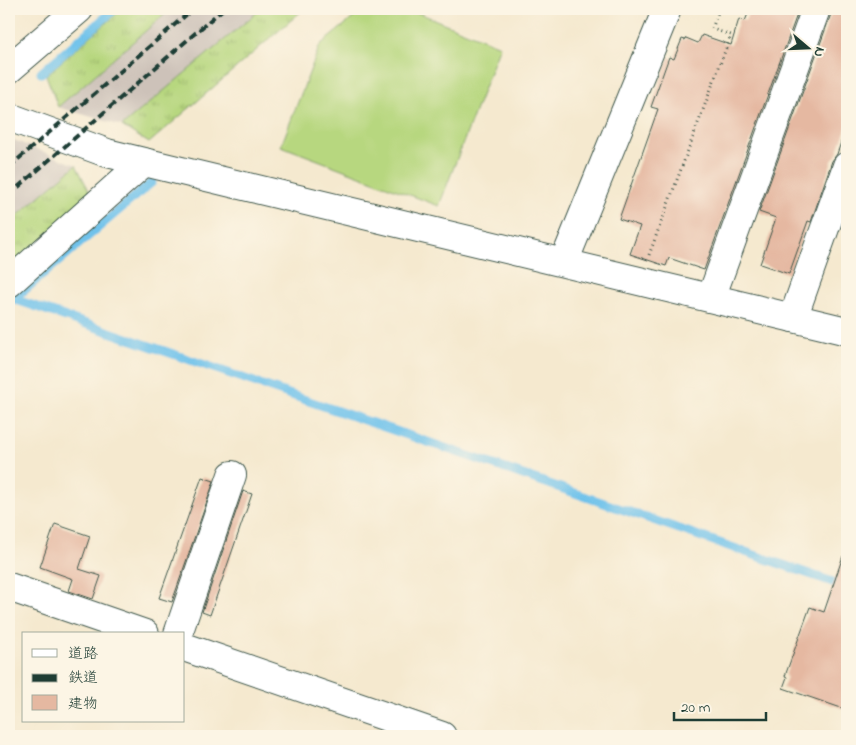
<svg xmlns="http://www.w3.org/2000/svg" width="856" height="745" font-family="'Indie Flower','Klee One',sans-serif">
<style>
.railway{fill:#cdc2b9}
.grass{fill:url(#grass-tufts);stroke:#6b8a5a}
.pitch{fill:#b7d77f;stroke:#6b8a5a}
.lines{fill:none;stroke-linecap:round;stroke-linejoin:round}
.stream{stroke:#6fc2eb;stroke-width:9}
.building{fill:#e5b8a1}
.minor-casing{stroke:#3f574b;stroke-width:30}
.path{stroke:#3f574b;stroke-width:3;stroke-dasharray:1 4;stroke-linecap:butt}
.minor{stroke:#fff;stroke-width:28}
.rail{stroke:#1f3d34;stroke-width:4;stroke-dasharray:8 4;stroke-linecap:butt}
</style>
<defs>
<pattern id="grass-tufts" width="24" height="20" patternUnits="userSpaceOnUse" patternTransform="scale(1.25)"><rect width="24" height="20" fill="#b7d77f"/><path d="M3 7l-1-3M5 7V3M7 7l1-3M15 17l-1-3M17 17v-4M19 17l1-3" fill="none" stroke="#9db96e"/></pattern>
</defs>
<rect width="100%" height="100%" fill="#fcf5e5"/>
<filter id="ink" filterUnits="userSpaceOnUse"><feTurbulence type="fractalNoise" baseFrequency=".02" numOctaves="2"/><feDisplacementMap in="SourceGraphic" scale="10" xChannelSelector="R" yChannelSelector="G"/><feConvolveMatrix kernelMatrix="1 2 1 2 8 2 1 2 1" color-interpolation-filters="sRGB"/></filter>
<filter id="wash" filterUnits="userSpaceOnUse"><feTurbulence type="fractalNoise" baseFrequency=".0096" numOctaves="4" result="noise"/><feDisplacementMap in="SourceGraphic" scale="20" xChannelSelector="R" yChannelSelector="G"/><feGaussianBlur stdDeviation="1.12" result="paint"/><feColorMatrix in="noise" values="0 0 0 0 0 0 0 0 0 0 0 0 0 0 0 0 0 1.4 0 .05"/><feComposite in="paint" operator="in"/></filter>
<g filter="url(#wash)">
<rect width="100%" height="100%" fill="#f5e9cf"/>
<g class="railway">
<polygon points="122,9 304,9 149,143 122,126 58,107 46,75"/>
<polygon points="9,138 76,165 93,198 9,271"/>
</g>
<g class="grass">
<polygon points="122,9 171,9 58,107 46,75"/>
<polygon points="261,9 304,9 149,143 122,126"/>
<polygon points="76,165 93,198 9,271 9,223"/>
</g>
<polygon class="pitch" points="364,9 409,9 500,46 439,206 281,146 320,45"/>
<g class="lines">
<g class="stream">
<polyline points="41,73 115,9"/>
<polyline points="14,299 847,587"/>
<polyline points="14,299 152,182"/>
</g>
</g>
<g id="blocks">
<g class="building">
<polygon points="750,9 799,9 704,270 669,258 666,266 630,254 640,226 619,219 658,109 651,107 669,57 674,59 682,39 685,40 686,38 698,43 702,35 731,45 739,19 745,21"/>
<polygon points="831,9 847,9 847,125 837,154 832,161 811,222 808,221 789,274 760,264 776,218 759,212 831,14"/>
<polygon points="202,477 214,481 172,602 159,598"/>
<polygon points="243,491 252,494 210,615 202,612"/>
<polygon points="55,524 90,536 79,569 101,576 93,599 69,591 73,579 40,567"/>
<polygon points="843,556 847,556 847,710 783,688 787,677 785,676 810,607 824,612"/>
</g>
</g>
</g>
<g filter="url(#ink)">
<use href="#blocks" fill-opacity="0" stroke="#3f574b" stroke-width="1"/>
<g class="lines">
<g class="minor-casing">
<g id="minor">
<polyline points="9,69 79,9"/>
<polyline points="9,117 107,153 144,162 847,331"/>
<polyline points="564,262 667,9"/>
<polyline points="9,283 144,162"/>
<polyline points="711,298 816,9"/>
<polyline points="793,318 847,166"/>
<polyline points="9,587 145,634"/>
<polyline points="178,634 232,475"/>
<polyline points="184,647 442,736"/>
</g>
</g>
<polyline class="path" points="649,255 731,35 712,29 719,9"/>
<use href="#minor" class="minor"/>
<g class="rail">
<polyline points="9,167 193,9"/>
<polyline points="9,195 223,9"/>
</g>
</g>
</g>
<rect width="856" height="745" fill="none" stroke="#fcf5e5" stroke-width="30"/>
<rect x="22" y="632" width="162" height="90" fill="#fcf5e5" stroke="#a4ab9e"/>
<rect x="32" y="649" width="25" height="8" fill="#ffffff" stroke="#a4ab9e"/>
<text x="68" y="658" font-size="15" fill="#1f3d34">道路</text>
<rect x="32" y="674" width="25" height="8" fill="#1f3d34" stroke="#a4ab9e"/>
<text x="68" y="682" font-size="15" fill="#1f3d34">鉄道</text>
<rect x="32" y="695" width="25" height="15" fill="#e5b8a1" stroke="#a4ab9e"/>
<text x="68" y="708" font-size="15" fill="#1f3d34">建物</text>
<g transform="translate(808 48) rotate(109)" stroke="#fcf5e5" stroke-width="4" paint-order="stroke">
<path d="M0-4L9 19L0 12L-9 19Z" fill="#1f3d34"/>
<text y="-8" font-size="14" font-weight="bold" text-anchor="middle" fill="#1f3d34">N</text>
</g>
<path d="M674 712v8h92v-8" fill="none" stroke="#1f3d34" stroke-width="2.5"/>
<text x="681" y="712" font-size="15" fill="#1f3d34" stroke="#fcf5e5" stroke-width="4" paint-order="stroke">20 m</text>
</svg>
